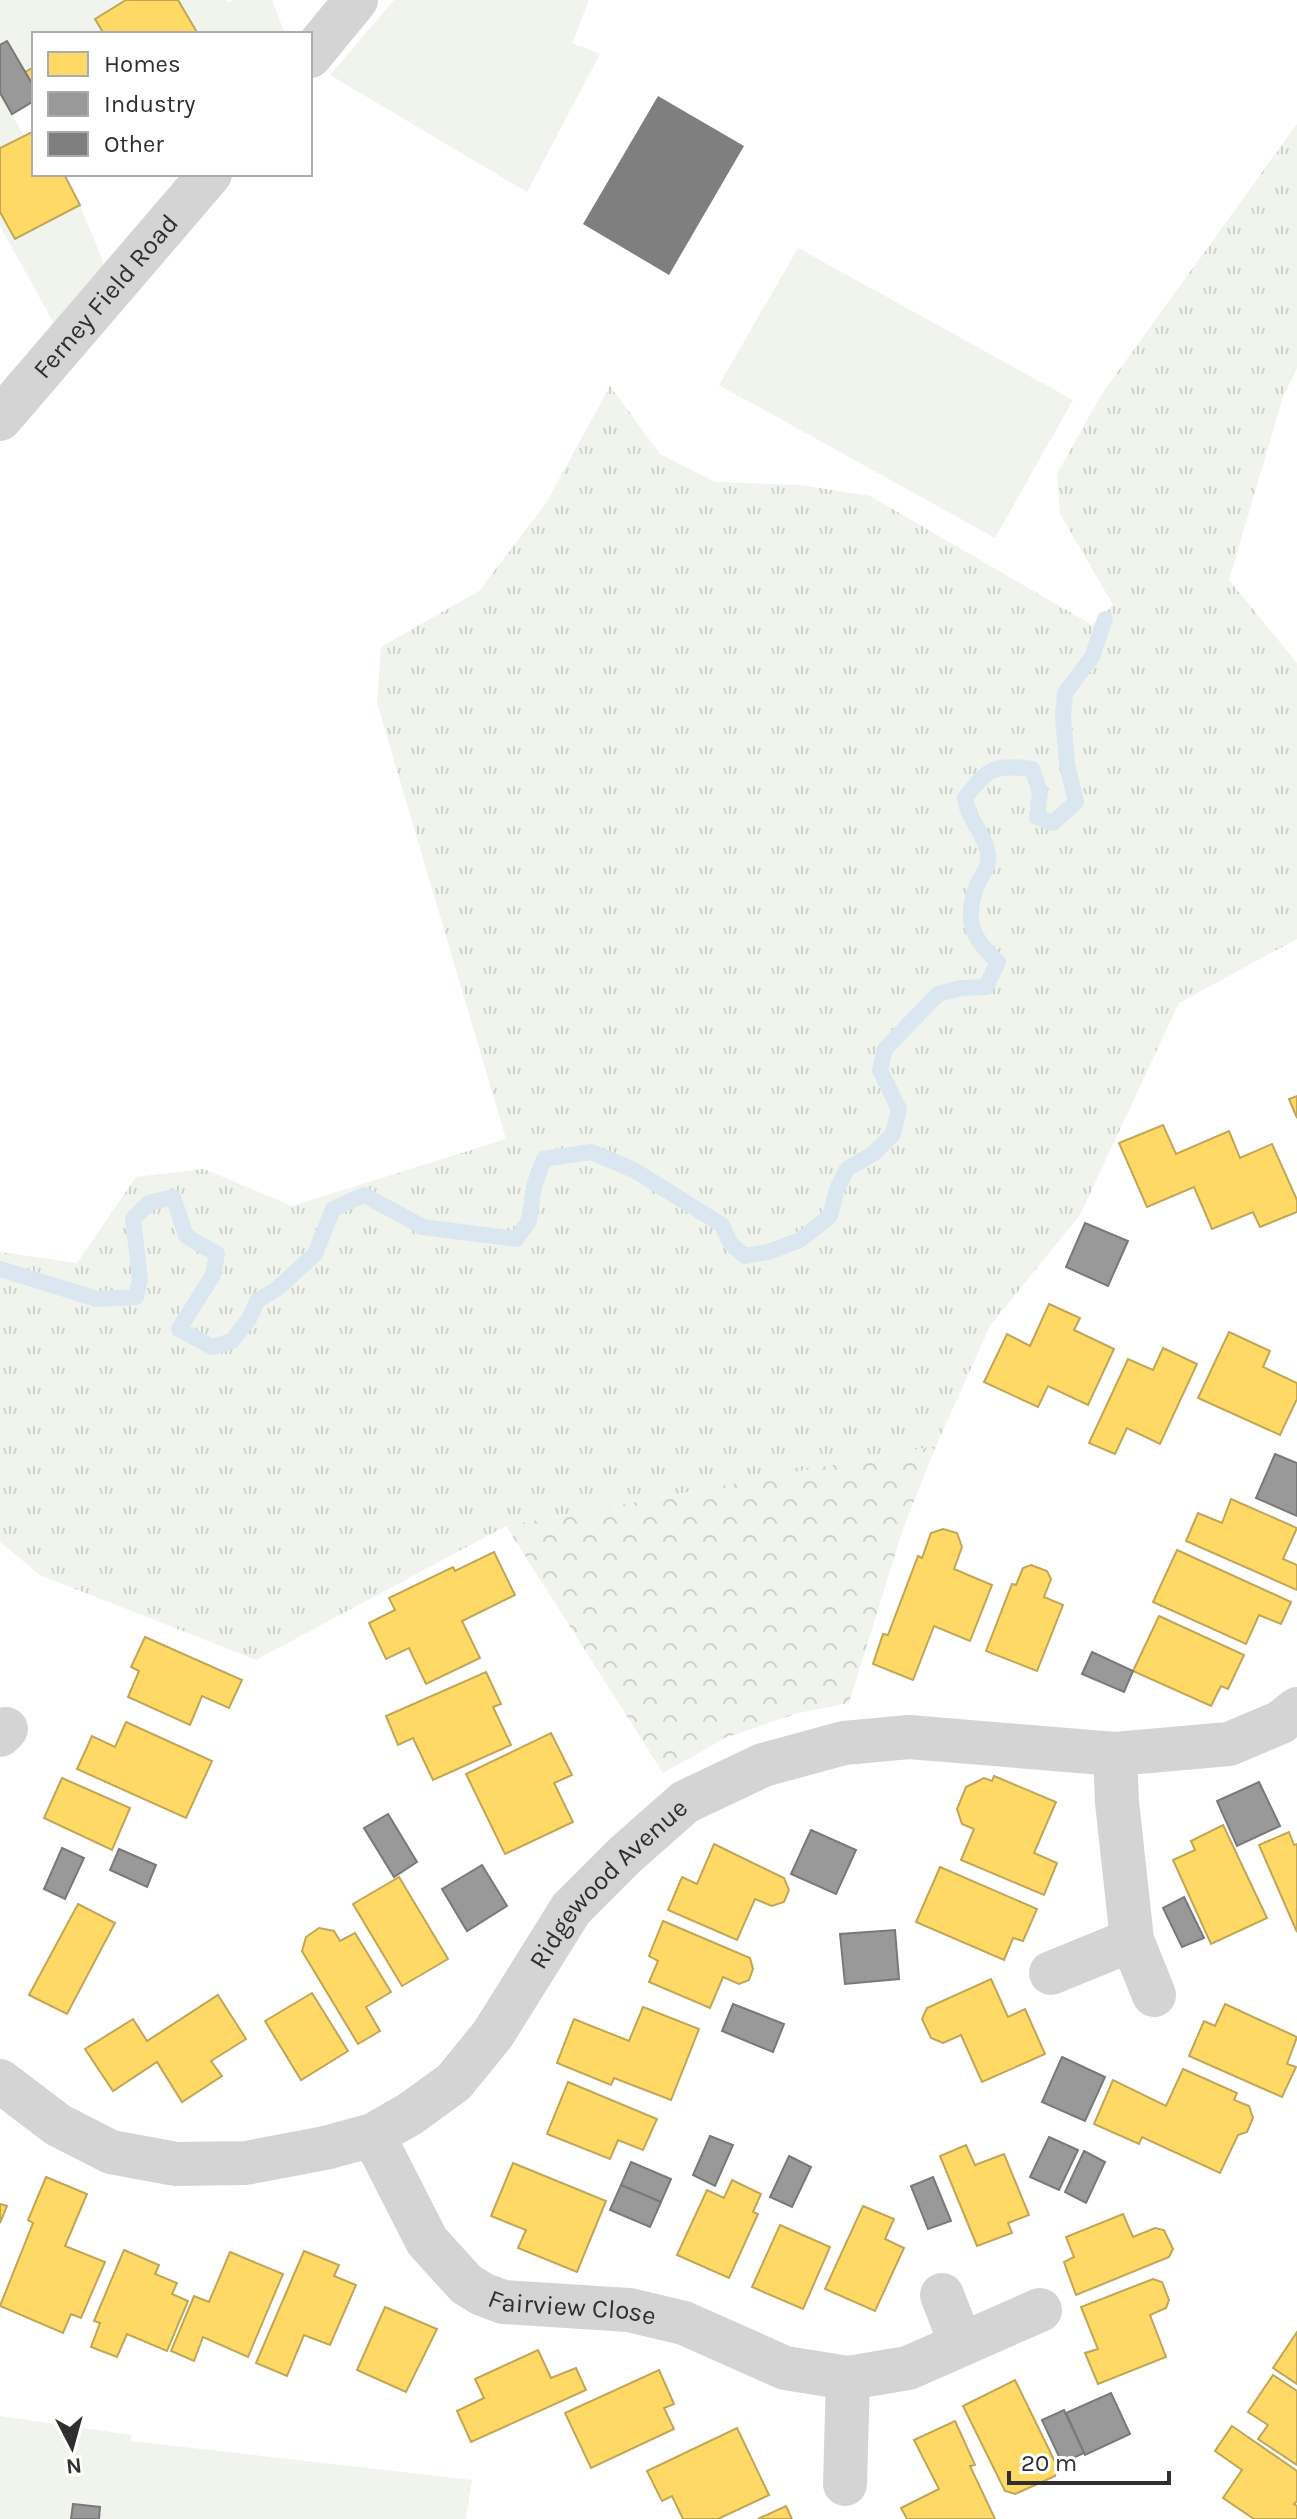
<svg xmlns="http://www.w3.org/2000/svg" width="1297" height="2519" font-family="Karla,sans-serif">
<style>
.grass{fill:url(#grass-tufts)}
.park{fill:url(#park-crowns)}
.garden{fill:#f0f4ed}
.homes{fill:#ffd966;stroke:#c1a656;stroke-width:2}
.industry{fill:#999;stroke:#797979;stroke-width:2}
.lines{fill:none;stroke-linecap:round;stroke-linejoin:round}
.stream{stroke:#dbe7f0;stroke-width:16}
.building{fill:#7f7f7f}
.minor{stroke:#d4d4d4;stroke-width:44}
.labels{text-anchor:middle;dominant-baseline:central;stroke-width:8;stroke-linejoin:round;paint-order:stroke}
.street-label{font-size:26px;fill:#2f2f2f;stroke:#fff}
</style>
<defs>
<pattern id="grass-tufts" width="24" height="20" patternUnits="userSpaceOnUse" patternTransform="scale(2)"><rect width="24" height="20" fill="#f0f4ed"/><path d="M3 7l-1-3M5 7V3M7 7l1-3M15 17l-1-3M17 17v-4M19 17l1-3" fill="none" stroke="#ced2cc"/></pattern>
<pattern id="park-crowns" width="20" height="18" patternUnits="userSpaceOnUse" patternTransform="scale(2)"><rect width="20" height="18" fill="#f0f4ed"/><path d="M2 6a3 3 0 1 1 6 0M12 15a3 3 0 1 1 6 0" fill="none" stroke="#ced2cc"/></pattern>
</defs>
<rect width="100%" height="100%" fill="#fff"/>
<polygon class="grass" points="1297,124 1297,368 1283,397 1229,580 1297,663 1297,939 1179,1003 1080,1215 990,1326 936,1446 506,1526 256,1660 40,1575 0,1542 0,1252 77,1263 136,1177 204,1169 292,1206 506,1139 377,703 381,647 479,591 546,503 610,386 660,454 715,482 801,485 870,496 1092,625 1113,605 1060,514 1057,474 1101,395"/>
<polygon class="park" points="936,1446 903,1529 849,1703 798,1713 725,1738 663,1773 506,1526"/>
<g class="garden">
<polygon points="0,0 126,0 95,18 104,34 34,34 34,67 25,72 7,42 0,45"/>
<polygon points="178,0 226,0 228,3 233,0 272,0 285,34 198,34"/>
<polygon points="394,0 589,0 572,43 600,54 527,192 330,75"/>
<polygon points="0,93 24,136 0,148"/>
<polygon points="80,205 108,274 57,329 0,226 0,212 15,239"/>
<polygon points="798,248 1073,400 995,538 719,385"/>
<polygon points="0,2416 131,2435 131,2441 472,2480 466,2519 0,2519"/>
</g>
<g class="homes">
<polygon points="126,0 178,0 198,34 104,34 95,19"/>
<polygon points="34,67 34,87 25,72"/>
<polygon points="34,131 34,174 64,174 80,205 15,239 0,212 0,148"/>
<polygon points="1297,1096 1297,1118 1289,1099"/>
<polygon points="1163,1125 1176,1154 1229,1131 1240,1158 1272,1144 1297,1200 1297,1212 1260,1227 1253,1212 1212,1229 1194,1187 1147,1207 1119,1143"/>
<polygon points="1049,1304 1080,1318 1074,1330 1114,1349 1088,1405 1048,1386 1038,1407 984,1382 1007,1334 1030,1346"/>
<polygon points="1229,1332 1270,1351 1263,1367 1297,1383 1297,1399 1280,1435 1198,1398"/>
<polygon points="1163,1348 1197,1364 1160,1444 1127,1428 1115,1454 1089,1443 1128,1359 1153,1370"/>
<polygon points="1231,1499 1297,1528 1283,1559 1297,1565 1297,1590 1186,1541 1198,1513 1222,1523"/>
<polygon points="943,1529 957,1533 962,1547 954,1569 992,1585 970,1641 934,1626 913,1680 873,1664 883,1634 888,1635 918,1556 922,1558 931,1533"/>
<polygon points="1177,1550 1291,1602 1281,1624 1259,1615 1246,1644 1153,1602"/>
<polygon points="494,1552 515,1595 462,1621 480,1658 426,1684 409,1648 386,1659 369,1623 395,1610 389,1598 453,1567 455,1571"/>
<polygon points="1031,1565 1047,1571 1051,1579 1044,1597 1063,1605 1037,1671 986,1651 1012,1584 1016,1585 1023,1568"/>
<polygon points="1159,1616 1244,1655 1228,1689 1221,1686 1211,1706 1133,1671"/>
<polygon points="145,1637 242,1680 229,1708 202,1696 190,1725 128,1697 139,1671 131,1667"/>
<polygon points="486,1672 501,1704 493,1707 511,1745 433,1780 413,1738 398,1745 386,1716"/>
<polygon points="126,1722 212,1761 186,1818 77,1769 92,1736 115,1747"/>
<polygon points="551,1733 572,1775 554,1783 573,1822 505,1854 466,1774"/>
<polygon points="994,1776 1056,1802 1034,1853 1057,1863 1044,1895 961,1860 974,1829 962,1824 957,1809 966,1787 984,1778 992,1781"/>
<polygon points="62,1778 130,1808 112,1850 44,1818"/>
<polygon points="1223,1825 1267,1918 1211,1944 1173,1860 1195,1850 1191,1841"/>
<polygon points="1289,1832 1294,1845 1297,1844 1297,1932 1259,1845"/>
<polygon points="714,1844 784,1878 789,1890 784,1902 772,1906 755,1899 737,1940 668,1910 682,1877 697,1884"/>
<polygon points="940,1867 1037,1909 1023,1941 1013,1938 1004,1960 916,1922"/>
<polygon points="399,1877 448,1959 402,1986 353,1904"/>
<polygon points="78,1904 115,1923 67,2014 29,1995"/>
<polygon points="663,1921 750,1958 753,1969 749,1980 739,1984 723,1977 710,2008 649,1982 658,1961 649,1956"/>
<polygon points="319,1928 334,1931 340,1941 355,1933 391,1992 366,2007 380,2031 358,2044 302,1951 306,1937"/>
<polygon points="991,1979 1008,2017 1025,2009 1045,2054 982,2082 961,2035 943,2043 931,2038 922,2019 927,2008"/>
<polygon points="312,1993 348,2051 301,2080 265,2021"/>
<polygon points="218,1995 246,2039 211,2061 222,2076 182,2102 157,2062 113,2091 85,2049 133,2019 147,2041"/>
<polygon points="1225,2004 1297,2037 1287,2064 1296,2067 1282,2097 1189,2056 1204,2021 1215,2026"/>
<polygon points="643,2007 699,2029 671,2100 614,2078 611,2085 557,2063 574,2019 629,2041"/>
<polygon points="1183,2069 1237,2093 1234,2100 1249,2106 1253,2118 1247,2132 1238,2135 1220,2173 1142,2137 1139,2144 1094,2124 1113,2080 1166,2106"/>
<polygon points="568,2082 657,2119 643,2150 618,2140 610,2159 547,2134"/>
<polygon points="966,2145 975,2165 1004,2154 1029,2215 1008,2223 1012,2233 977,2246 940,2156"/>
<polygon points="513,2163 606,2201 577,2272 518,2248 526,2230 491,2216"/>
<polygon points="46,2177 87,2194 65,2246 105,2262 81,2318 71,2314 63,2333 0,2306 33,2223 28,2220"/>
<polygon points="732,2180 761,2194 753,2212 758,2214 729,2278 677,2255 707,2190 724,2198"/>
<polygon points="0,2204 7,2206 0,2223"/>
<polygon points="863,2206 894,2219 885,2239 904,2248 875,2311 825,2289"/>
<polygon points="1123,2214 1133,2237 1155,2228 1164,2230 1173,2249 1169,2257 1076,2295 1064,2262 1074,2257 1066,2237"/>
<polygon points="780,2225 830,2247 803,2309 752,2287"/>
<polygon points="124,2250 159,2265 155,2274 177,2283 172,2294 188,2301 167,2351 127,2334 117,2357 91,2347 100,2323 94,2321"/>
<polygon points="304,2251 339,2265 334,2276 356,2285 330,2345 304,2335 287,2376 256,2363"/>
<polygon points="230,2252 283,2274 248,2357 203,2337 194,2361 171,2351 194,2296 209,2302"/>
<polygon points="1153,2279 1162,2282 1169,2300 1166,2308 1150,2315 1166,2357 1098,2384 1085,2353 1098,2349 1081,2307"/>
<polygon points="385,2307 437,2329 406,2392 357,2370"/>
<polygon points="1297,2332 1297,2384 1273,2368"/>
<polygon points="538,2350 551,2378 576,2368 586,2390 471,2442 457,2411 484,2398 475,2379"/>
<polygon points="659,2370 674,2404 664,2408 674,2429 591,2468 565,2413"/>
<polygon points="1273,2375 1297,2391 1297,2465 1258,2439 1268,2425 1248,2412"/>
<polygon points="1015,2380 1057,2466 1055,2476 1015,2494 1005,2491 963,2406"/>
<polygon points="955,2421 975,2465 970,2466 995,2519 907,2519 901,2508 939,2489 914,2440"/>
<polygon points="1232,2426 1297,2471 1297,2501 1294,2504 1297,2506 1297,2519 1254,2519 1223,2498 1242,2470 1215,2451"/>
<polygon points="737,2428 769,2495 718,2519 683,2519 672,2496 662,2501 647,2471"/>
<polygon points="786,2506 792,2519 758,2519"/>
</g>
<g class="industry">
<polygon points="7,41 34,87 34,101 12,114 0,93 0,45"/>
<polygon points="1085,1223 1128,1241 1108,1286 1066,1267"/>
<polygon points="1275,1454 1297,1463 1297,1516 1256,1498"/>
<polygon points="1092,1652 1133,1671 1124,1692 1082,1674"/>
<polygon points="1259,1782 1280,1826 1237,1846 1217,1801"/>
<polygon points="388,1814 417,1862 394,1877 364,1828"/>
<polygon points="811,1830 856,1850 836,1894 791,1874"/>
<polygon points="62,1848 84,1858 65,1899 44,1889"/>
<polygon points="119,1849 156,1865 147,1887 110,1870"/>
<polygon points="482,1865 507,1906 467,1931 442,1889"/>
<polygon points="1184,1897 1204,1938 1182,1947 1163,1908"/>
<polygon points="895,1930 899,1979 845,1984 840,1934"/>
<polygon points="733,2004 784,2024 773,2052 722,2031"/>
<polygon points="1062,2057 1105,2077 1085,2121 1042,2102"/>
<polygon points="710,2136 733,2145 715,2186 693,2175"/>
<polygon points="1049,2137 1078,2150 1059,2190 1030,2177"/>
<polygon points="1084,2151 1105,2162 1086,2203 1065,2192"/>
<polygon points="789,2156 811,2167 792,2207 770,2197"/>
<polygon points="631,2162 671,2179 661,2202 621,2185"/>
<polygon points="933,2177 951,2221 928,2229 911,2186"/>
<polygon points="621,2185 661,2202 650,2227 610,2210"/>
<polygon points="1111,2393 1130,2434 1085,2455 1066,2413"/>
<polygon points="1064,2410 1084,2453 1062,2463 1042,2420"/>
<polygon points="73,2504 100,2507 99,2519 71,2519"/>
</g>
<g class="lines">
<path class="stream" d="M0,1269l97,30 39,-2 4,-18 -7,-60 16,-16 24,-6 13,39 31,18 -4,21 -34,54 33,18 20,-6 17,-22 8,-18 21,-13 37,-34 18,-45 31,-14 59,32 93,12 13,-18 5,-35 10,-27 47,-7 43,18 88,55 8,18 15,13 23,-4 32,-12 30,-24 7,-27 10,-20 26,-15 20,-20 6,-25 -19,-39 5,-21 53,-55 23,-6 25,-1 12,-25c-27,-25 -34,-41 -21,-77 3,-7 10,-15 11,-23 3,-22 -21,-42 -23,-64 23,-30 29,-34 67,-29l8,23 -3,25 16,6 23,-21 -9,-38 -4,-47 2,-24 27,-36 13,-38"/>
</g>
<polygon class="building" points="658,96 744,146 669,275 583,224"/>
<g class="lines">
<g class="minor">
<polyline points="310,56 356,0"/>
<path id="s1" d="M0,419l210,-245"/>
<polyline points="0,1735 6,1729"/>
<polyline points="1115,1754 1117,1802 1132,1940 1154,1995"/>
<polyline points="1051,1973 1132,1940"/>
<path id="s2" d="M0,2081l58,44 53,27 65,12 70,-1 79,-15 48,-13 37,-21 44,-32 39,-48 78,-125 54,-54 60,-53 78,-37 81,-22 65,-6 206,17 114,-10 52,-22 16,-13"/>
<path id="s3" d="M373,2135l54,106 39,43 16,10 21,8 126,8 55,13 101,45 63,10 60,-10 132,-58"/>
<polyline points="942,2295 961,2344"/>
<polyline points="845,2484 848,2378"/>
</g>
</g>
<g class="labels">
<g class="street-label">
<text stroke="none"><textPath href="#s1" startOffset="162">Ferney Field Road</textPath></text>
<text stroke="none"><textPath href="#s2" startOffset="748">Ridgewood Avenue</textPath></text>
<text stroke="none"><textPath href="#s3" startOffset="288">Fairview Close</textPath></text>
</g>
</g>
<rect x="32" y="32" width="280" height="144" fill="#ffffff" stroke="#acacac" stroke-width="2"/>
<rect x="48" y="52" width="40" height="24" fill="#ffd966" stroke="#acacac" stroke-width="2"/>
<text x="104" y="72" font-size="24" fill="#2f2f2f">Homes</text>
<rect x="48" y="92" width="40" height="24" fill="#999999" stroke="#acacac" stroke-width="2"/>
<text x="104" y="112" font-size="24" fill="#2f2f2f">Industry</text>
<rect x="48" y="132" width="40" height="24" fill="#7f7f7f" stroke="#acacac" stroke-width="2"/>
<text x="104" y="152" font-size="24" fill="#2f2f2f">Other</text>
<g transform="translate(72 2447) rotate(174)" stroke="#ffffff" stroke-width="6" paint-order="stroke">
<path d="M0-6L14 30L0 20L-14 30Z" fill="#2f2f2f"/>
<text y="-12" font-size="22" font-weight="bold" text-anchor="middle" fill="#2f2f2f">N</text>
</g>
<path d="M1009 2471v12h160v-12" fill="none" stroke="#2f2f2f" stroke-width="4"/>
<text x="1021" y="2471" font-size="24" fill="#2f2f2f" stroke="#ffffff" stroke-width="6" paint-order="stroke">20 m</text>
</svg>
